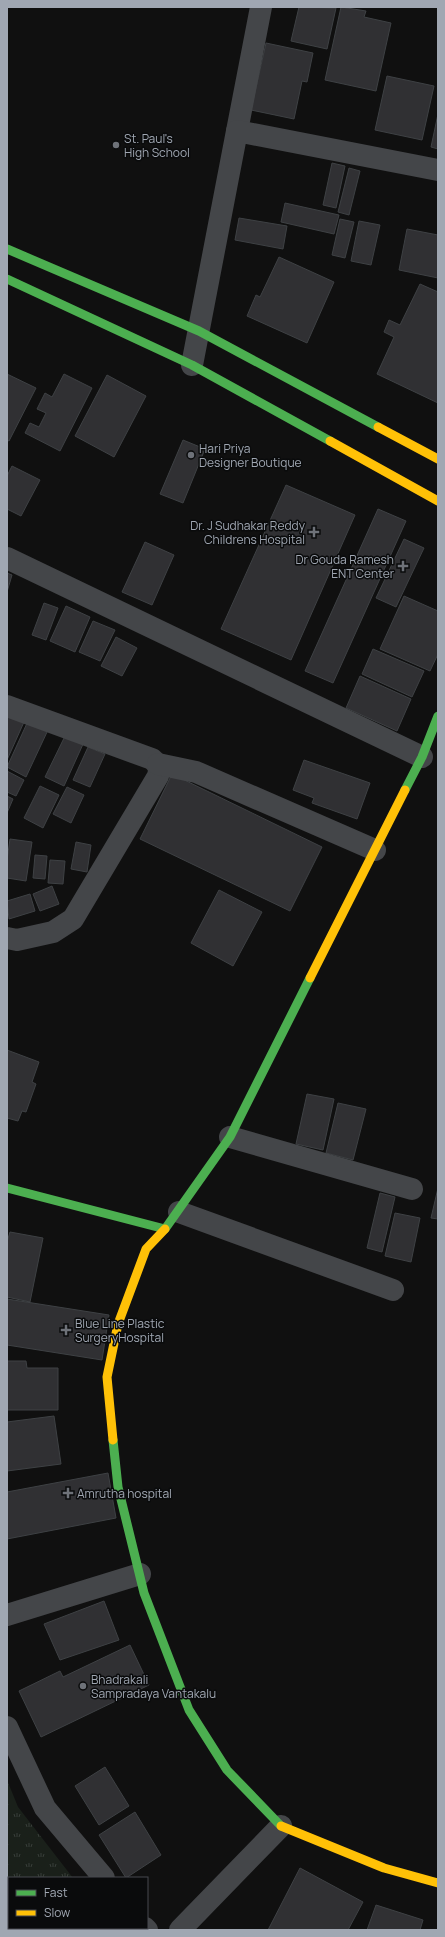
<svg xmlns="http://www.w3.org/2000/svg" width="445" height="1937" font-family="Manrope,sans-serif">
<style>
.park{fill:url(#park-tufts)}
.building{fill:#303033;stroke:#3e4144}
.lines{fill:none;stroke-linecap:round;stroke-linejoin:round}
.street{stroke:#444649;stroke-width:22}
.fast{stroke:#4caf50;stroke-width:9}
.slow{stroke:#ffc107;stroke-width:9}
.poi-dot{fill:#6e7279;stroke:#0a0b0c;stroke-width:1.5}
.labels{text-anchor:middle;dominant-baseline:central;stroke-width:3;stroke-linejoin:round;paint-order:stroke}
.poi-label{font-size:12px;fill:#a0a7b2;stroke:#0a0b0c;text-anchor:start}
</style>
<defs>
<pattern id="park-tufts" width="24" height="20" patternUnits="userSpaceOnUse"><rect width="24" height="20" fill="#1a201a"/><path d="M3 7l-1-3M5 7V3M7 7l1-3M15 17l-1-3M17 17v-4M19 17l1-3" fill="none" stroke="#383e39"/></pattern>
</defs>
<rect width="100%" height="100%" fill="#101010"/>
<polygon class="park" points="7,1780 18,1807 73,1878 9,1878 9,1928 112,1928 114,1930 7,1930"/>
<g class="building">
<polygon points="299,7 336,8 327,49 291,41"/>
<polygon points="341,7 366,11 364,17 391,23 376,91 325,80"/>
<polygon points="266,43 313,53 307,82 302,81 294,119 251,110"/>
<polygon points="387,76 434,86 422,140 375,130"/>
<polygon points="438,114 438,149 431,147"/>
<polygon points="332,163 345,166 336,208 323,205"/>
<polygon points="349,168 360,171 349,215 338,212"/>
<polygon points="285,203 339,215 334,234 281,222"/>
<polygon points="239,218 287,226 283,249 235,240"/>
<polygon points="340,219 354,222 345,258 332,255"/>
<polygon points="359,221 380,225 371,265 351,261"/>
<polygon points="407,229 438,235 438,278 399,270"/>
<polygon points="279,257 334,282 307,343 247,316 256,295 260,297"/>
<polygon points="420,284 438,292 438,403 377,374 394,337 384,332 389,320 400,325"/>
<polygon points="7,374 36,388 9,441 7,440"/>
<polygon points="64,374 92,388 60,451 25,433 30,423 39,427 46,413 37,409 45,393 52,397"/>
<polygon points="107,375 146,396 114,457 75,436"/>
<polygon points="183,440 205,449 183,503 160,494"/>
<polygon points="12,466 40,480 21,516 7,509 7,476"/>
<polygon points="286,485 355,515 291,660 221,629"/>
<polygon points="378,509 406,521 333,683 305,671"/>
<polygon points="404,539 424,548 396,607 376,598"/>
<polygon points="145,542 174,555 152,605 122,592"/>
<polygon points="7,573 12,575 7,592"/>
<polygon points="404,596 438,611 438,654 430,671 380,649"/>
<polygon points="44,603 58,608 46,640 32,635"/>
<polygon points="66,606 90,617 75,652 50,641"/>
<polygon points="93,621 115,630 100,661 79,652"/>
<polygon points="116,637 137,648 122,676 101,666"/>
<polygon points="373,649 424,671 412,697 362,674"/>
<polygon points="360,676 411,699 397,731 346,708"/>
<polygon points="9,715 24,722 7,760 7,719"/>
<polygon points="28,721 48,730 26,777 7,767"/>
<polygon points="66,734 84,742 64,786 45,777"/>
<polygon points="88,747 105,754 90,787 73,780"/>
<polygon points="304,760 370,783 357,819 312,803 314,798 293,790"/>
<polygon points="7,771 24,780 16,796 7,792"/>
<polygon points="172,774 322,847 290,911 140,839"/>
<polygon points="40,786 59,795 43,828 24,818"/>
<polygon points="67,787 84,795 71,823 53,814"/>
<polygon points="7,796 13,799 7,813"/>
<polygon points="10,839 32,842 26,881 7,878 7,860"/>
<polygon points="76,842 91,845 87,872 71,869"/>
<polygon points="35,855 47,856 45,879 33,878"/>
<polygon points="50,860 65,861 63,884 48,883"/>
<polygon points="52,886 59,904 40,911 33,894"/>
<polygon points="219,890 262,912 233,966 191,943"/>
<polygon points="30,894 35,911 9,919 7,901"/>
<polygon points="7,1050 39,1062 32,1082 36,1084 26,1112 22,1111 18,1121 7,1118"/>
<polygon points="307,1094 334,1099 323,1150 296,1144"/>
<polygon points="338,1103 366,1109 353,1160 326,1153"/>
<polygon points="438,1188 438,1219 431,1218"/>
<polygon points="380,1193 395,1197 382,1252 367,1248"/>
<polygon points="395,1213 420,1218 411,1262 385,1256"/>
<polygon points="10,1232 43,1238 30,1302 7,1297 7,1242"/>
<polygon points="7,1299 109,1315 102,1360 7,1345"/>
<polygon points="7,1361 26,1361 27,1368 58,1368 58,1410 7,1410"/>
<polygon points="54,1416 61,1464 7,1471 7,1422"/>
<polygon points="108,1473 116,1518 7,1539 7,1492"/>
<polygon points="104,1601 119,1640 60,1660 44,1624"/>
<polygon points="130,1645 149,1685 41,1737 19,1691 60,1671 63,1677"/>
<polygon points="105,1767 129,1806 99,1825 75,1786"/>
<polygon points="135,1812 161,1855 126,1878 99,1835"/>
<polygon points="300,1868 363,1902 348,1930 268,1930"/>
<polygon points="376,1905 423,1920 420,1930 367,1930"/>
</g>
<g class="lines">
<g class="street">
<polyline points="237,131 261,7"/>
<polyline points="192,365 237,131 438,170"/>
<polyline points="7,558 422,757"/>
<path d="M7,706l145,53c6,5 8,9 6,17l-85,143 -20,13 -36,8 -10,-2"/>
<polyline points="158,764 196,772 375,850"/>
<polyline points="230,1137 412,1189"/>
<polyline points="179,1212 393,1290"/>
<polyline points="7,1615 140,1574"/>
<polyline points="7,1727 45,1808 104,1878"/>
<polyline points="145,1928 147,1930"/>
<polyline points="180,1930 281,1826"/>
</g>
<g class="fast">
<polyline points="7,249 199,331 378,427"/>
<polyline points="7,279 192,365 330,441"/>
<polyline points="405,790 422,757 438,716"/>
<polyline points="7,1188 165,1229 230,1137 310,978"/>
<polyline points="113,1440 118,1487 144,1593 189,1710 227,1770 281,1826"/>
</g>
<g class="slow">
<polyline points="378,427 438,459"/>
<polyline points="330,441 438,501"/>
<polyline points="310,978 405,790"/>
<polyline points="113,1440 107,1377 118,1324 146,1249 165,1229"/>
<polyline points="281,1826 384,1868 438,1883"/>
</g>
</g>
<g class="poi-dot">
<circle cx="116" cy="145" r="4"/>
<circle cx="191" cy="455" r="4"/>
<path d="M312 526h4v4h4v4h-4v4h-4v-4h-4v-4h4z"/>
<path d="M401 560h4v4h4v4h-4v4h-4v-4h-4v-4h4z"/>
<path d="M64 1324h4v4h4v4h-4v4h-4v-4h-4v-4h4z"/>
<path d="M66 1487h4v4h4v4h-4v4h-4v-4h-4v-4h4z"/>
<circle cx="83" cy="1686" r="4"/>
</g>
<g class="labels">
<g class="poi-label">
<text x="124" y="138">St. Paul's<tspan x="124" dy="14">High School</tspan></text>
<text x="199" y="448">Hari Priya<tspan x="199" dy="14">Designer Boutique</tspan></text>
<text x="305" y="525" text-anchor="end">Dr. J Sudhakar Reddy<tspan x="305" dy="14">Childrens Hospital</tspan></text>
<text x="394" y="559" text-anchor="end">Dr Gouda Ramesh<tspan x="394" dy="14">ENT Center</tspan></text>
<text x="75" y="1323">Blue Line Plastic<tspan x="75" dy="14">SurgeryHospital</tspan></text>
<text x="77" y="1493">Amrutha hospital</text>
<text x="91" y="1679">Bhadrakali<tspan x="91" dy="14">Sampradaya Vantakalu</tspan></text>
</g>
</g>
<rect width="445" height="1937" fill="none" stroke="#a0a7b2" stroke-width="16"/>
<rect x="8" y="1877" width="140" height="52" fill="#0a0b0c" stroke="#46494e"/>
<rect x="16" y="1890" width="20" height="6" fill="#4caf50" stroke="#46494e"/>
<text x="44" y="1897" font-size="12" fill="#a0a7b2">Fast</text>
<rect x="16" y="1910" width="20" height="6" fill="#ffc107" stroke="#46494e"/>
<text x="44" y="1917" font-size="12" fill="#a0a7b2">Slow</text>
</svg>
